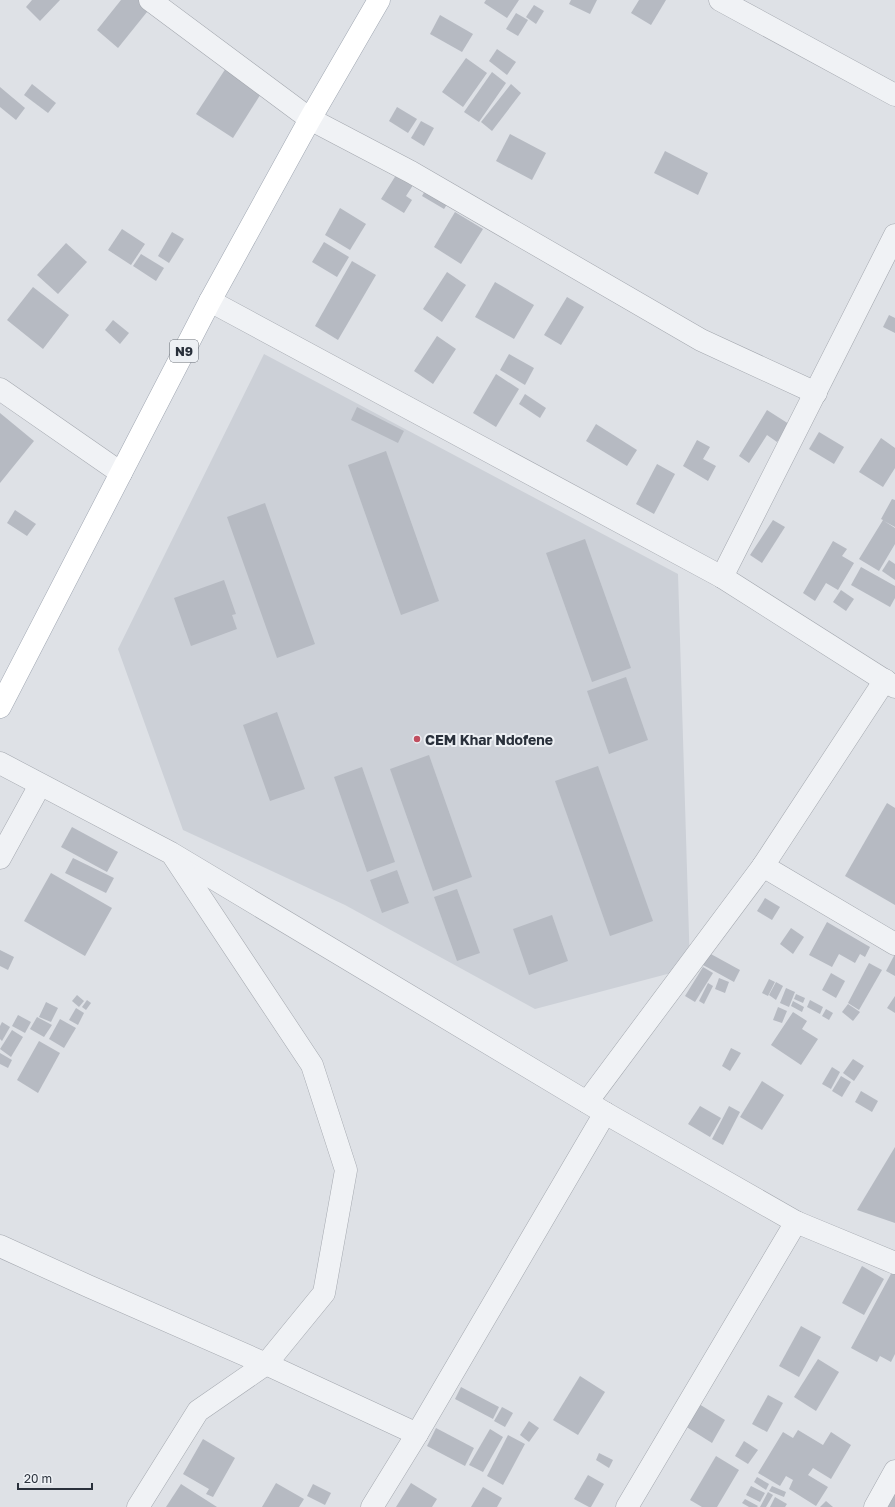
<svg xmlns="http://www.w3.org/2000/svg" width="895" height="1507" font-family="'Golos Text',sans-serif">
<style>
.built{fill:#ccd0d7}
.building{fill:#b6bac2}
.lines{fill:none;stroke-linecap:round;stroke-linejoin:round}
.street-casing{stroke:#a4a8af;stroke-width:23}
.primary-casing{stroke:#9fa6b1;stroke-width:23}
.street{stroke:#f0f2f5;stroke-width:22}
.primary{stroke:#fff;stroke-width:22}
.poi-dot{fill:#c04e5f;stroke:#edf0f4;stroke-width:1.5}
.labels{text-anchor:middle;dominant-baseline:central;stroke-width:4;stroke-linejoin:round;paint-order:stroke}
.shield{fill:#edf0f4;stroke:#646a72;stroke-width:1}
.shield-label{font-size:13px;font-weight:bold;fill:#29303b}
.poi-label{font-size:14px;font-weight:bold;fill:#29303b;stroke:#edf0f4;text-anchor:start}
</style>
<rect width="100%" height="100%" fill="#dee1e6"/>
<polygon class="built" points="264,354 678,574 690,968 535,1009 345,905 183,830 118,649"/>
<g class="building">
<polygon points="32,0 60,0 40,21 26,7"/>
<polygon points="121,0 143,0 151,7 118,48 97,30"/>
<polygon points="486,0 519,0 507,18 484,3"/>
<polygon points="571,0 597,0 590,14 569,4"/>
<polygon points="639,0 666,0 651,25 631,13"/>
<polygon points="534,5 544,11 536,24 526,17"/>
<polygon points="516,13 528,20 518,36 506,29"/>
<polygon points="440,15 473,34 462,52 430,34"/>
<polygon points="497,49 516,62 507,75 489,61"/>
<polygon points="466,58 487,73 463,107 442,92"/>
<polygon points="226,68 262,92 233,138 196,114"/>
<polygon points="492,72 506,83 479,122 464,112"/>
<polygon points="32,84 56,103 48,113 24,95"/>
<polygon points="511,84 521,93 492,131 481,122"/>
<polygon points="0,87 25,108 16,120 0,107"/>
<polygon points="397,107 417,119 408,133 389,121"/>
<polygon points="421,121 434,128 424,146 411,138"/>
<polygon points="510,134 546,153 532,180 496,161"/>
<polygon points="665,151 708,173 698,195 654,173"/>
<polygon points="398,172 415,182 406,196 412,200 404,213 381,199"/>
<polygon points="428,186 450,200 444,209 422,196"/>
<polygon points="340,208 366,224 350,250 325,235"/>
<polygon points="455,212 483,229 461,264 434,247"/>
<polygon points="122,229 145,244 131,265 108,250"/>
<polygon points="172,232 184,239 169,263 158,256"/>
<polygon points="324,242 349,257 337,277 312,262"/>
<polygon points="66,243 87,262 58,294 37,275"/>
<polygon points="141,254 164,268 156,281 133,266"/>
<polygon points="352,261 376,275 338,340 315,326"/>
<polygon points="447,272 466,285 442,322 423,309"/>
<polygon points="495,282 534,305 514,339 475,317"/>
<polygon points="33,287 69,315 43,349 7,320"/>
<polygon points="567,297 584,307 561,345 544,335"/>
<polygon points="889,315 895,318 895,333 883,327"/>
<polygon points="113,320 129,333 120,344 105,330"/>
<polygon points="437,336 456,349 433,384 414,371"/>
<polygon points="509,354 534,368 525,385 500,370"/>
<polygon points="496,374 519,389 496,427 473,413"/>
<polygon points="525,394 546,408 540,418 519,404"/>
<polygon points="357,407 404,431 398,443 351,420"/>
<polygon points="767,410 789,424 777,442 767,435 749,463 739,456"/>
<polygon points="0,413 34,441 0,483"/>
<polygon points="596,424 637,450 627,466 586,441"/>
<polygon points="819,432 844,447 834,464 809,449"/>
<polygon points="881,438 895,448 895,468 883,487 859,472"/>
<polygon points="697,440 710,447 703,459 716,466 708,481 683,466"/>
<polygon points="386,451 439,601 401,615 348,465"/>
<polygon points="657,464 675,474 654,514 636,504"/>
<polygon points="892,499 895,500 895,527 884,521 895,528 895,544 879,571 859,559 883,520 881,519"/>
<polygon points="265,503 315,644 277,658 227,517"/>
<polygon points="15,510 36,524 27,536 7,523"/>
<polygon points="773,520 785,527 762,563 750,555"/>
<polygon points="585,539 631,668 592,682 546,553"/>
<polygon points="833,541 847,549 842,556 854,563 838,590 826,583 815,601 803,593"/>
<polygon points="889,560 895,564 895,580 882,571"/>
<polygon points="861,567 895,586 895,598 890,607 851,585"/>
<polygon points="224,580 236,614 232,615 237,629 191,646 174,598"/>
<polygon points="841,590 854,599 846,611 833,602"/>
<polygon points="626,677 648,740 609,754 587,691"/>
<polygon points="277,712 305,789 270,801 243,725"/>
<polygon points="429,755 472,877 433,891 390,769"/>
<polygon points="598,766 653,921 610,936 555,781"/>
<polygon points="362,767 395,862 367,872 334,777"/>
<polygon points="887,803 895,808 895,905 845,876"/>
<polygon points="72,827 118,852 107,872 61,847"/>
<polygon points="73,858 114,878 106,893 65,873"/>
<polygon points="397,870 409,903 382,913 370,880"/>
<polygon points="51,873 112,908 85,956 24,921"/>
<polygon points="457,889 480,953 457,961 434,897"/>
<polygon points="765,898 780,907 772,920 757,911"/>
<polygon points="552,915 568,961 529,975 513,929"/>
<polygon points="827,922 870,947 865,957 860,954 855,963 839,954 832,967 809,955"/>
<polygon points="791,928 804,937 793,954 780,944"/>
<polygon points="0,950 14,957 8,970 0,966"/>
<polygon points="709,953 740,970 734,982 703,965"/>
<polygon points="895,954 895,976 886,971"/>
<polygon points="869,963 882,970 859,1010 848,1003"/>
<polygon points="703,967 713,973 695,1002 685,996"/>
<polygon points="831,973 845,981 836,998 822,990"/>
<polygon points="719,978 729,982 725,993 715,989"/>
<polygon points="769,979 775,982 768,996 762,993"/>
<polygon points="776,982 783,986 776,1000 769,995"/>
<polygon points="708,983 713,986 704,1004 699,1001"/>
<polygon points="786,988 795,992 789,1007 780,1003"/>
<polygon points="796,994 805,998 803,1003 794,999"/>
<polygon points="77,995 84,1001 79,1007 72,1001"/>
<polygon points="895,996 895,1013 887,1008"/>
<polygon points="87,1000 91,1003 86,1010 82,1007"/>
<polygon points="810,1000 823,1007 820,1014 807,1007"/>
<polygon points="793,1001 804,1007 802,1012 791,1006"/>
<polygon points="46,1002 58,1008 51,1022 39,1017"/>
<polygon points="848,1004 860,1012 853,1021 842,1012"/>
<polygon points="778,1007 787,1011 782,1023 773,1020"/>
<polygon points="76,1008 84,1013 78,1025 69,1020"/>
<polygon points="826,1009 833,1013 829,1020 822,1016"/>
<polygon points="793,1012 807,1021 802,1029 818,1039 801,1065 771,1045"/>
<polygon points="18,1015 31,1022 25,1033 12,1026"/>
<polygon points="37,1017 52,1025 44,1037 30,1029"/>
<polygon points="60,1019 76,1028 64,1048 49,1039"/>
<polygon points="2,1022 10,1027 2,1041 0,1039 0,1026"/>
<polygon points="12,1030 23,1037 11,1057 0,1049"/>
<polygon points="39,1041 60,1053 38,1093 17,1080"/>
<polygon points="731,1048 741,1053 730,1071 722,1066"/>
<polygon points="0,1053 12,1060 8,1068 0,1064"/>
<polygon points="853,1059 864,1066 854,1081 843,1073"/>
<polygon points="832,1067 840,1072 831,1089 822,1084"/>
<polygon points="841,1076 851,1082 842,1097 832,1091"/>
<polygon points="762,1081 784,1095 762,1130 740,1117"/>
<polygon points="861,1091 878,1101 872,1112 855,1102"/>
<polygon points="700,1106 721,1118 710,1137 688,1124"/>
<polygon points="729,1106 740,1112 723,1145 712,1139"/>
<polygon points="895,1147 895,1223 857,1210"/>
<polygon points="862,1266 884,1279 864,1315 842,1303"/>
<polygon points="892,1272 895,1274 895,1354 891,1362 880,1356 877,1362 851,1348"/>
<polygon points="801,1326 821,1337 799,1377 779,1366"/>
<polygon points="818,1359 839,1372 816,1411 794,1397"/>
<polygon points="580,1376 605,1392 578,1435 553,1420"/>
<polygon points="461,1387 499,1407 493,1419 455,1399"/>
<polygon points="768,1395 783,1403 767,1432 752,1424"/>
<polygon points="699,1404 725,1420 712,1443 685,1426"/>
<polygon points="502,1407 513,1413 505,1427 494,1421"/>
<polygon points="529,1421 539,1428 529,1442 520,1435"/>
<polygon points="436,1428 474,1448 465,1466 427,1446"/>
<polygon points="490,1429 503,1437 483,1472 469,1465"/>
<polygon points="798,1430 823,1445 831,1432 851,1445 831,1479 813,1468 808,1475 828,1487 816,1506 789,1489 793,1480 786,1476 780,1486 758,1473 783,1432 793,1438"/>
<polygon points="508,1435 525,1444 503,1485 487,1476"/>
<polygon points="203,1439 235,1458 213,1497 206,1494 209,1489 183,1474"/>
<polygon points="744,1441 758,1450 748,1464 735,1456"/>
<polygon points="599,1453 613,1460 609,1468 596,1460"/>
<polygon points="716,1456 739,1470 717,1507 702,1507 690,1500"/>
<polygon points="588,1475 604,1484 591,1507 589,1507 574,1499"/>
<polygon points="757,1477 769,1484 766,1490 754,1482"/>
<polygon points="276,1483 304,1499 299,1507 262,1507"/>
<polygon points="411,1483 437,1499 432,1507 396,1507"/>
<polygon points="181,1484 217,1507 166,1507"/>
<polygon points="313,1484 331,1493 325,1505 307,1496"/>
<polygon points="751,1486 765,1493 760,1502 746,1495"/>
<polygon points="772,1486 786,1492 784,1497 769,1491"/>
<polygon points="483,1487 502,1498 497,1507 471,1507"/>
<polygon points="895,1487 895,1507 878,1507"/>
<polygon points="768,1492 773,1495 766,1507 760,1507"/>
<polygon points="775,1497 787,1504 785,1507 770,1507"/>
<polygon points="745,1499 758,1506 757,1507 749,1507 742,1503"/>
<polygon points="826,1501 833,1507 820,1507"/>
</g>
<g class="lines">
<g class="street-casing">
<g id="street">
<polyline points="150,0 310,119 411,172 701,340 816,393"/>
<polyline points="720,0 895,95"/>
<polyline points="210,301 722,577 895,687"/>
<polyline points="0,389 121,473"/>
<polyline points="722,577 895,235"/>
<polyline points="885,680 763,866 895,944"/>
<polyline points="0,763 171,853 605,1113 796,1222 895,1263"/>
<polyline points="0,858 40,785"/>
<polyline points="587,1102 763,866"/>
<polyline points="0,1246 88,1286 266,1364 417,1434"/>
<polyline points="138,1507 198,1411 266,1364 324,1293 346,1170 312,1065 174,857"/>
<polyline points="372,1507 417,1434 605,1113"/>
<polyline points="627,1507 796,1222"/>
<polyline points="875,1507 895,1471"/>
</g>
</g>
<g class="primary-casing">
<polyline id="primary" points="0,707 210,301 310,119 379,0"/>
</g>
<use href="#street" class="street"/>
<use href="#primary" class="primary"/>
</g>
<circle class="poi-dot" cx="417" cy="739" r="4"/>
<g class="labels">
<rect class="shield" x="170" y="340" width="28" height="22" rx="3"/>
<g class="shield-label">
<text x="184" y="351">N9</text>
</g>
<g class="poi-label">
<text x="425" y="739">CEM Khar Ndofene</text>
</g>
</g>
<path d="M18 1483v6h74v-6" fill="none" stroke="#29303b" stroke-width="2"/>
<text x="24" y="1483" font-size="12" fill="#29303b" stroke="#edf0f4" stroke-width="3" paint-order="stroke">20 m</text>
</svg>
